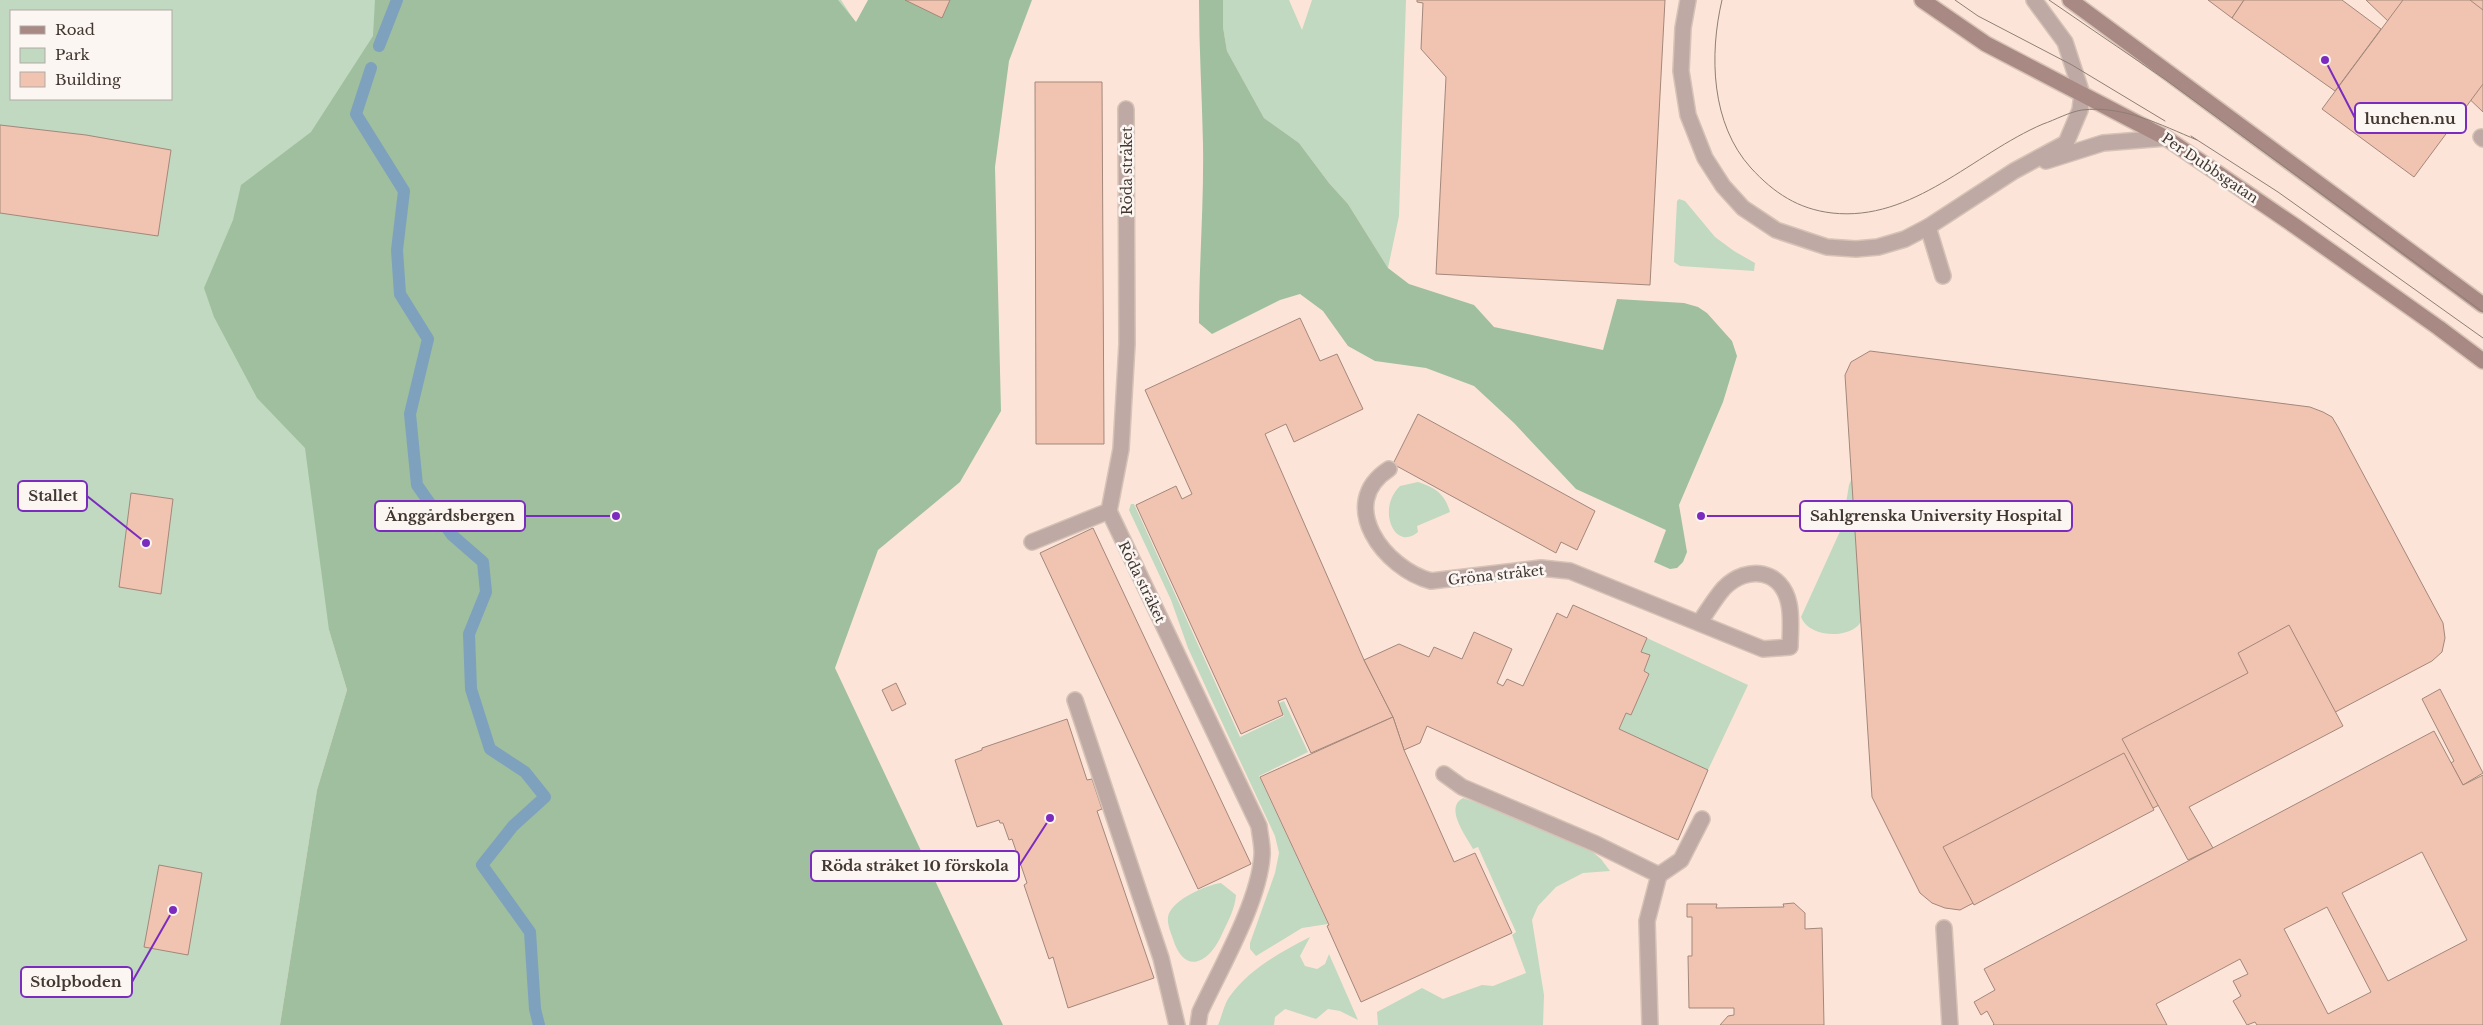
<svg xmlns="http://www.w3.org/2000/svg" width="2483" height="1025" font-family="'Libre Baskerville',serif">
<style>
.green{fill:#c0d9c0;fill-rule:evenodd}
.forest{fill:#9fbf9f}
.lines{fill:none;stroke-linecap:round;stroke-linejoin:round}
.stream{stroke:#7ea1be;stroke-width:12}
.building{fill:#f1c4b1;stroke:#a3877b;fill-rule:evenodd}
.lane-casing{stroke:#d7c2b6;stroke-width:18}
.secondary-casing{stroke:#d7c2b6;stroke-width:18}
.lane{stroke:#bea9a5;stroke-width:15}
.secondary{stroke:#a88983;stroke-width:15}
.tram{stroke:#8e7e75;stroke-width:1}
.labels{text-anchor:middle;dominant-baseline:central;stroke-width:5;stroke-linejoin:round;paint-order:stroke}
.street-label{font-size:14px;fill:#413630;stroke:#fcf6f3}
.leader{fill:none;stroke:#7b2cbf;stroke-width:2}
.callout-dot{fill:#7b2cbf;stroke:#fcf6f3;stroke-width:2}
.callout{fill:#fcf6f3;stroke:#7b2cbf;stroke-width:2}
.callout-label{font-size:15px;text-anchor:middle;font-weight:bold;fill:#413630}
</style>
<rect width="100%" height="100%" fill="#fce5d8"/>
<g class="green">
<path d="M0,0h841l15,23 -527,607 18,60 -30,100 -37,235h-280zM11,11h160v88h-160z"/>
<polygon points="1223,0 1289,0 1302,30 1312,0 1406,0 1399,216 1388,268 1348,204 1329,183 1299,143 1264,118 1227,51 1223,27"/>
<polygon points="1679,199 1685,201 1715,237 1734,251 1755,263 1754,271 1680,266 1674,262 1677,201"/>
<path d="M1863,452l2,156c-2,7 -3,16 -10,20 -16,11 -47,7 -54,-11l41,-90 7,-42z"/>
<path d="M1418,482c18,6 27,12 32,30l-33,14 1,6c-23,20 -42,-23 -18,-46z"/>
<polygon points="1131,504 1134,504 1240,737 1284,716 1279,703 1284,701 1308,752 1259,776 1328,924 1302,928 1256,956 1250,949 1250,943 1275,873 1279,853 1275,836 1213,703 1188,648 1171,600 1129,510"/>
<polygon points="1647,638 1748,685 1708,770 1619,729 1626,713 1631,715 1649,674 1644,671 1650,656 1641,652"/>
<path d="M1463,798l39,13 86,37 13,11 9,12 -27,2 -27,14 -18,19 -6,14 12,75 -1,30h-165l-1,-13 45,-24 21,11 39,-14 11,1 33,-13 -14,-38 4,-3 -38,-85 -5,2c-7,-13 -29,-41 -10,-51z"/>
<path d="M1221,883l15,12c-1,14 -8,26 -14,39 -12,28 -37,43 -49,5 -2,-6 -6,-15 -5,-22 3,-17 38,-32 53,-34z"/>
<path d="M1310,937l-10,19 5,10 12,3 8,-5 4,-10 29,66 -18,-9 -12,-2 -12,10 -31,-10 -10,8 -1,8h-56c4,-9 6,-21 12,-29 18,-26 52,-45 80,-59z"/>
</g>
<g class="forest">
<polygon points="375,0 838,0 856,22 868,0 1032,0 1009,61 995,167 1001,411 960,482 878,550 835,668 1003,1025 280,1025 317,790 347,690 329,630 305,448 257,398 214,317 204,288 233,220 241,185 311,132 373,36"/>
<path d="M1199,0h24v27l4,24 37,67 35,25 30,40 19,21 40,64 21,16 65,21 20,22 109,23 14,-51 67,4 14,4 9,6 25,28 5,15 -14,46 -44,103 8,47 -4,10 -6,6 -7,1 -16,-7 12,-32 -90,-41 -62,-66 -40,-37 -48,-18 -51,-7 -27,-15 -25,-35 -23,-17 -20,6 -68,34 -13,-11c0,-60 5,-119 4,-179 -1,-48 -4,-96 -4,-144z"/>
</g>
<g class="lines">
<g class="stream">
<polyline points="379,46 397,0"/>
<polyline points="371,68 356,114 404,191 397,250 400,294 428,339 410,414 417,485 452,535 483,562 486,592 469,634 471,689 490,749 525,772 545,797 513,826 482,865 530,932 535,1009 539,1025"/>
</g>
</g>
<g class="building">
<polygon points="905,0 950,0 942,18"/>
<polygon points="1417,0 1665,0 1650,285 1436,274 1446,77 1421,49 1423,3 1417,2"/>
<polygon points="2208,0 2244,0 2232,18"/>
<polygon points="2244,0 2342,0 2381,29 2335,91 2232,18"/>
<polygon points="2366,0 2483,0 2483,112"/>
<polygon points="2403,0 2470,0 2483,10 2483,84 2414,177 2322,109"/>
<polygon points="1035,82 1102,82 1104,444 1036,444"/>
<polygon points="0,125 86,135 171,150 158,236 0,213"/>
<polygon points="1300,318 1320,361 1337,354 1363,409 1294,442 1286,424 1265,434 1364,660 1393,717 1311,753 1286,698 1278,701 1283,715 1241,734 1136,505 1176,486 1182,499 1192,494 1145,390"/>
<polygon points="1870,351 2310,407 2323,412 2332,417 2338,427 2443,623 2445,638 2442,652 2432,661 1960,910 1945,908 1932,903 1920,893 1872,797 1845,375 1851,362"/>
<polygon points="1418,414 1595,511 1577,550 1561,542 1556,553 1393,464"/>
<polygon points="131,493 173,499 161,594 119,587"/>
<polygon points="1093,528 1251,864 1198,889 1040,553"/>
<polygon points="1573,605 1647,638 1641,652 1650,655 1644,671 1649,674 1631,715 1626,713 1619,729 1708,770 1678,840 1427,726 1420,743 1404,750 1393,717 1364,660 1399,644 1429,657 1434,647 1462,659 1474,632 1512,649 1497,683 1503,686 1507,679 1523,686 1557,613 1567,618"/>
<polygon points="2289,625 2343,726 2189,807 2213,848 2188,860 2122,739 2248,673 2238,653"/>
<polygon points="896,683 906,704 892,711 882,690"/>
<polygon points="2440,689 2483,773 2463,785 2451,763 2454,761 2422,699"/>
<polygon points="1393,717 1404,750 1454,862 1475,853 1512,933 1361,1002 1327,926 1329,925 1260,777"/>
<polygon points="1067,719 1087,780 1092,779 1102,809 1097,811 1154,978 1068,1008 1053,957 1049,959 1024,885 1027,883 1012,839 1009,840 1003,823 1000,823 999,820 977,827 955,760 982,750 982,748"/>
<path d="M2434,731l29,54 20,-10v250h-226l-2,-3 -8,3 -14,-24 8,-5 -8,-15 15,-7 -8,-15 -84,45 11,21h-174l1,-1 -7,-13 -6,4 -7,-13 21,-12 -11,-21zM2422,852l45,88 -79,41 -46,-88zM2327,907l44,85 -43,22 -44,-85z"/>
<polygon points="2124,753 2154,810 1974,905 1943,847"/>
<polygon points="159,865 202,873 188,955 144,947"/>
<polygon points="1794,903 1805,913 1805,929 1822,928 1824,1025 1720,1025 1728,1016 1734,1015 1734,1008 1689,1008 1688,956 1692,956 1692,917 1687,917 1687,904 1717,904 1716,908 1784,907 1783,904"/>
</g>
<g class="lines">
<g class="lane-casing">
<g id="lane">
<polyline points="1688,0 1683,28 1681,71 1688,115 1705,158 1723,186 1743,208 1776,230 1827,247 1856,249 1878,247 1905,239 1928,227 2014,171 2066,143 2080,110 2082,94 2065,42 2034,0"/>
<path d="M1126,109l1,235 -6,105 -12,62 150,315c1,10 4,21 3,30 -3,46 -42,113 -62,156l-2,13"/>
<polyline points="2481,137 2483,139"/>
<polyline points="2046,161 2103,143 2166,138"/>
<polyline points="1928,227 1943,276"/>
<path d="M1389,469c-54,35 -4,100 42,112l110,-13 29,3 193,78 27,-2c0,-13 2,-29 -1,-43 -7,-34 -41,-40 -65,-16 -9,10 -17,24 -25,35"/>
<polyline points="1032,542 1109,511"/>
<polyline points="1075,700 1161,958 1177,1025"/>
<polyline points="1444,774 1462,787 1596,844 1659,875 1647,921 1650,1025"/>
<polyline points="1659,875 1681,860 1702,819"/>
<polyline points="1944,928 1950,1025"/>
</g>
</g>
<g class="secondary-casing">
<g id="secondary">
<polyline points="1922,0 1986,44 2166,138 2295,226 2439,328 2483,361"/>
<polyline points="2070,0 2483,305"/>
</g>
</g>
<use href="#lane" class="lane"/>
<use href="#secondary" class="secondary"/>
<g class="tram">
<path d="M1722,0c-13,55 -11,124 29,168 23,25 47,41 81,45 81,9 141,-59 211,-89 12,-4 26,-12 39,-14 41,-5 79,15 115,30"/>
<polyline points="1955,0 1978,16 2072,65 2165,121"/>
<polyline points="2049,0 2166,80 2483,312"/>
<polyline points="2191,136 2278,192 2483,338"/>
</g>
</g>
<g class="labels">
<g class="street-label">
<text transform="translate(2210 168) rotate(34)">Per Dubbsgatan</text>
<text transform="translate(1127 171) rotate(-90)">Röda stråket</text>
<text transform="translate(1496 575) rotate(-6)">Gröna stråket</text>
<text transform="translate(1142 582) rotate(64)">Röda stråket</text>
</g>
</g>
<path class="leader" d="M2325 60L2355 118M146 543L87 496M616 516L525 516M1701 516L1800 516M1050 818L1019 866M173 910L132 982"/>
<g class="callout-dot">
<circle cx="2325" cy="60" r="5"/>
<circle cx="146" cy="543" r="5"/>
<circle cx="616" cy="516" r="5"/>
<circle cx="1701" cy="516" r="5"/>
<circle cx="1050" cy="818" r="5"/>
<circle cx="173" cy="910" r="5"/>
</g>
<g class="callout">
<rect x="2355" y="103" width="111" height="30" rx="5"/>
<rect x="18" y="481" width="69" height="30" rx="5"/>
<rect x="375" y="501" width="150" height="30" rx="5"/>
<rect x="1800" y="501" width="272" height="30" rx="5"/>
<rect x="811" y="851" width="208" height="30" rx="5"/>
<rect x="21" y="967" width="111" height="30" rx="5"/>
</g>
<g class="callout-label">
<text x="2410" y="124">lunchen.nu</text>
<text x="53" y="501">Stallet</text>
<text x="450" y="521">Änggårdsbergen</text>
<text x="1936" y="521">Sahlgrenska University Hospital</text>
<text x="915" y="871">Röda stråket 10 förskola</text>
<text x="76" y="987">Stolpboden</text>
</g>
<rect x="10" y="10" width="162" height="90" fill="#fcf6f3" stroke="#b1a9a5"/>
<rect x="20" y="26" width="25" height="8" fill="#a88983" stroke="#b1a9a5"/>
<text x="55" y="35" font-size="15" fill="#413630">Road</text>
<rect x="20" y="48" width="25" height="15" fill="#c0d9c0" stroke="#b1a9a5"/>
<text x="55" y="60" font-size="15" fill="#413630">Park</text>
<rect x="20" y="72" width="25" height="15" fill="#f1c4b1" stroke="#b1a9a5"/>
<text x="55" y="85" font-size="15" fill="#413630">Building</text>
</svg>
